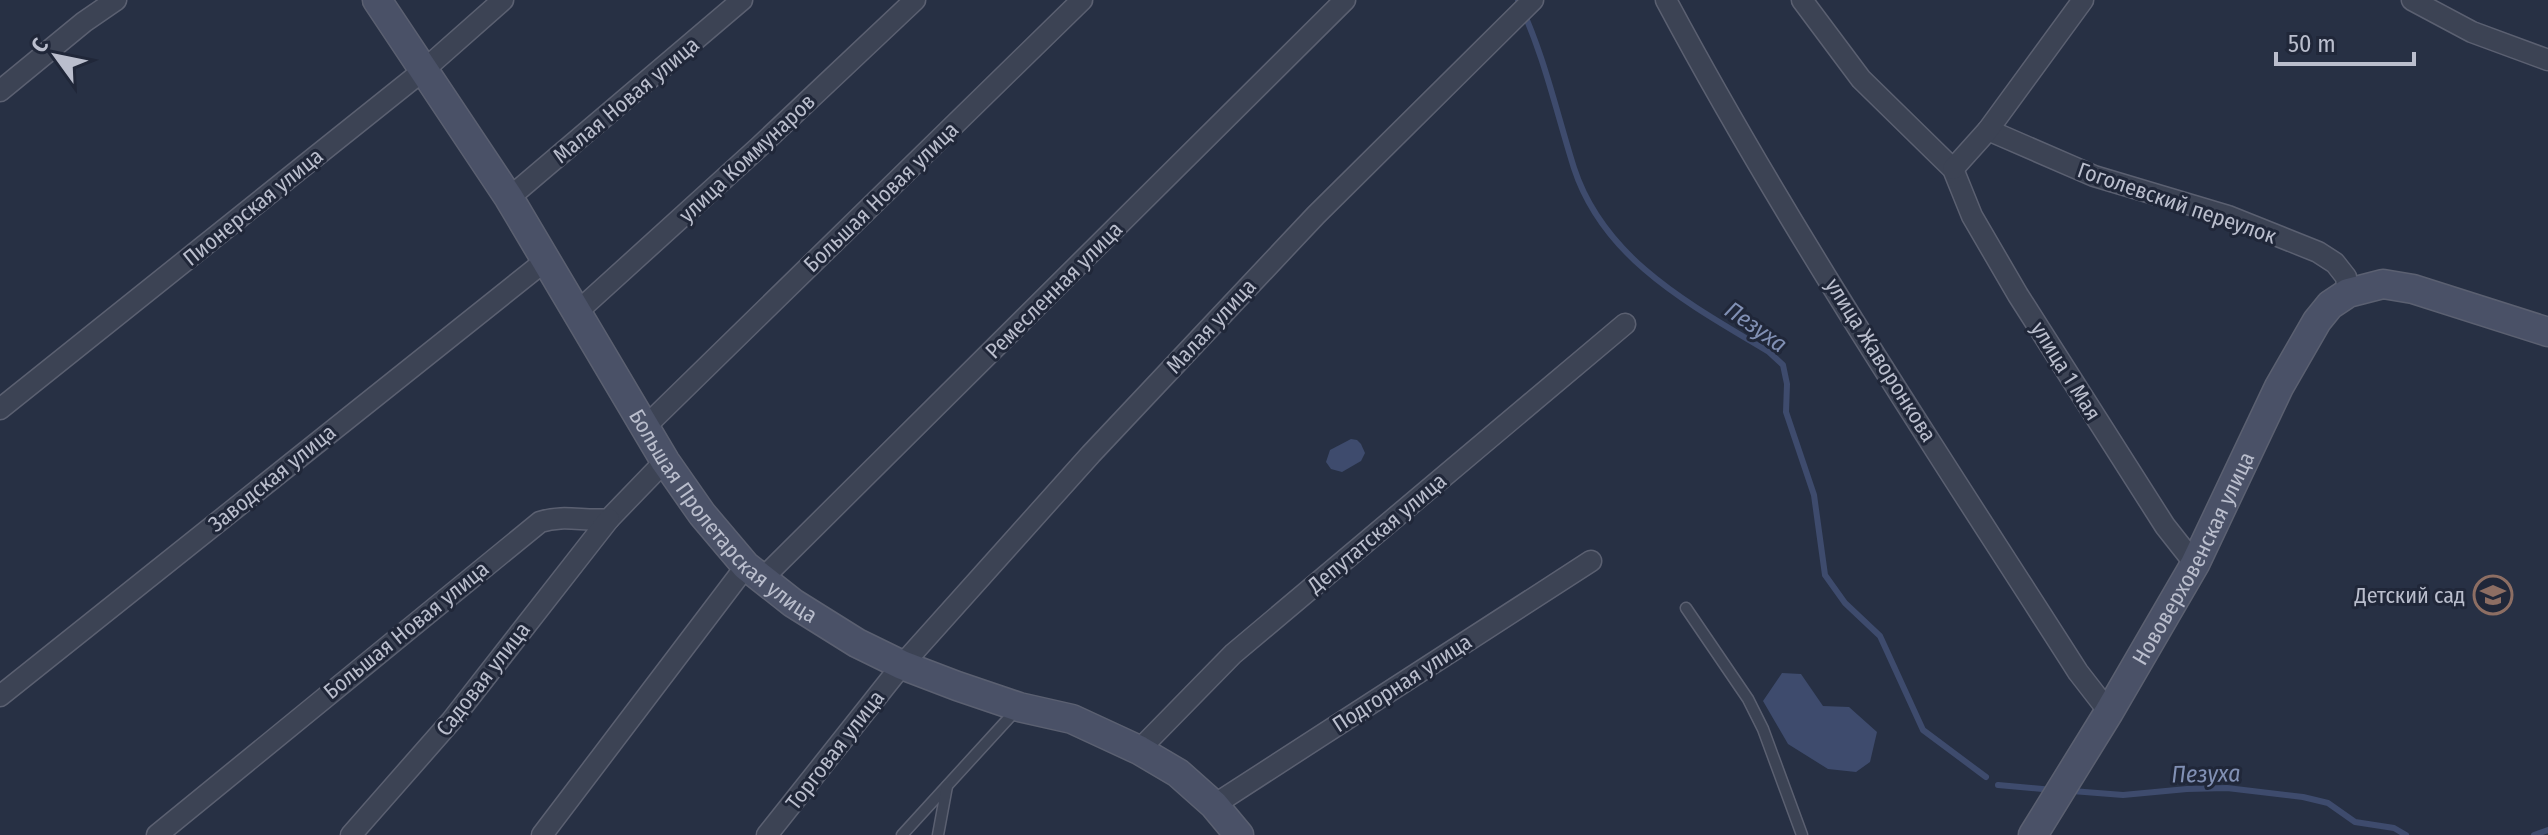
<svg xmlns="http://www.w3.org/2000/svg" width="2548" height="835" font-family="'Fira Sans Condensed',sans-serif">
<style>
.water{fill:#3e4b6d}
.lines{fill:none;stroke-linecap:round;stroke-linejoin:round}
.stream{stroke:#3e4b6d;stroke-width:6}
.lane-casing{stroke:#5b6071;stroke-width:13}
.street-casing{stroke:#5b6071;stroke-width:23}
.secondary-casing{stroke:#5b6071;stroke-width:31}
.lane{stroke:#3c4354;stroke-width:10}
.street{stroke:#3c4354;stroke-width:20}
.secondary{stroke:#4a5167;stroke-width:28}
.labels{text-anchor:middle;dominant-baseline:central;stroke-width:6;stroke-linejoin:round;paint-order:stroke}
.street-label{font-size:22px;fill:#babecd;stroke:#202739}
.poi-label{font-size:22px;fill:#babecd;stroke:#202739;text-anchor:end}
.water-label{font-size:24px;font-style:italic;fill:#8190b4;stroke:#202739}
</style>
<rect width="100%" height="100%" fill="#273044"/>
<g class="water">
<polygon points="1351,439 1357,440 1361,444 1365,453 1361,461 1342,472 1331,469 1326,462 1330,450"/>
<polygon points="1782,673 1801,674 1823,706 1849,707 1877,732 1870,762 1856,772 1828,769 1788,744 1763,701"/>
</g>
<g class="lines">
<g class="stream">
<path d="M1518,0c26,54 38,111 56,168 30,92 117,137 195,184l14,13 4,19 -1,28 28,83 11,80 20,28 35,33 43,94 63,47"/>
<polyline points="1998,785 2053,790"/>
<polyline points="2072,791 2123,795 2187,789 2227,788 2303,797 2328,803 2355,822 2394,828 2406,835"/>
<polyline points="2534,835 2548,830"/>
</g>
<g class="lane-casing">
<g id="lane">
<polyline points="1686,608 1748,699 1763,729 1802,835"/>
<polyline points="902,835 1018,708"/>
<polyline points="938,835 947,786"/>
</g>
</g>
<g class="street-casing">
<g id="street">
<path d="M1666,0c124,232 271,451 412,672l31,40"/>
<polyline points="1802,0 1861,79 1953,169 1972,216 2018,295 2165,526 2195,564"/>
<polyline points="2412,0 2472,32 2548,60"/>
<polyline points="0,91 84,22 116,0"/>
<polyline points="1988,130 2094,176 2228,216 2318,252 2335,263 2346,277 2348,293"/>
<polyline points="1953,169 1988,130 2083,0"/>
<polyline points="509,198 742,0"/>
<polyline points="576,313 759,147 915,0"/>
<polyline points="0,409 425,69 503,0"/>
<polyline points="645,427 1082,0"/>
<polyline points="762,579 1345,0"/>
<polyline points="0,696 545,261"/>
<polyline points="1139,750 1233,654 1625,324"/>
<polyline points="1214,805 1591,561"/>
<path d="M157,835l383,-313c24,-8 45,0 69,-3l56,-58"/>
<polyline points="351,835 452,720 609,519"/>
<polyline points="542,835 746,566"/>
<polyline points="767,835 902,665 1091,454 1316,215 1533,0"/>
</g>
</g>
<g class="secondary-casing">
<g id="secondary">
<path id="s1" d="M377,0l132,198 156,263 37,53 44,52 47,37 64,40 45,22 55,21 62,21 53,12 67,31 39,23 36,32 25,30"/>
<path id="s2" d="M2033,835l76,-123 86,-148 84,-177 38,-66 13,-16 18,-12 35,-9 30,5 135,43"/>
</g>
</g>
<use href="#lane" class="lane"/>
<use href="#street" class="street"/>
<use href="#secondary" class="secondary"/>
</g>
<defs>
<g id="school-ring" transform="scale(2)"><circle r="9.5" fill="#202739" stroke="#8d6e63" stroke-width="1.5"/><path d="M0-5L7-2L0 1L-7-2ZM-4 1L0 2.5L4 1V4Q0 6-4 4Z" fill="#8d6e63"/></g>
</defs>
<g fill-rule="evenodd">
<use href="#school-ring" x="2493" y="595"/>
</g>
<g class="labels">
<g class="street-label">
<text transform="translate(626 100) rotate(-40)">Малая Новая улица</text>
<text transform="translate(747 158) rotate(-43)">улица Коммунаров</text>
<text transform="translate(881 197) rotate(-44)">Большая Новая улица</text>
<text transform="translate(2177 203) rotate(19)">Гоголевский переулок</text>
<text transform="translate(253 207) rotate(-39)">Пионерская улица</text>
<text transform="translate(1054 290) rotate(-45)">Ремесленная улица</text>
<text transform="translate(1211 326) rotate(-47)">Малая улица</text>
<text transform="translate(1881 360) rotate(58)">улица Жаворонкова</text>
<text transform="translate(2066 371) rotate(58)">улица 1 Мая</text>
<text transform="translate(272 478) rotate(-39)">Заводская улица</text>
<text stroke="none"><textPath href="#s1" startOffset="624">Большая Пролетарская улица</textPath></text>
<text transform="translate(1377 533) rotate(-40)">Депутатская улица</text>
<text stroke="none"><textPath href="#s2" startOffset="320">Нововерховенская улица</textPath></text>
<text transform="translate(406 630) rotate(-39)">Большая Новая улица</text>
<text transform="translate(483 679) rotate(-52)">Садовая улица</text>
<text transform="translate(1402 683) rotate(-33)">Подгорная улица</text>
<text transform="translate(835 750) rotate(-52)">Торговая улица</text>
</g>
<g class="poi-label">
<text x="2465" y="595">Детский сад</text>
</g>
<g class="water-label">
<text transform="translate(1756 327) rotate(35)">Пезуха</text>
<text transform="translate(2206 774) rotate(-1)">Пезуха</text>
</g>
</g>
<g transform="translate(56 56) rotate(303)" stroke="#202739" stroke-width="6" paint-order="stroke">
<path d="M0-6L14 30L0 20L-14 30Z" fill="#babecd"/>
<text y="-12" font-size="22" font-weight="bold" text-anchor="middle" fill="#babecd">С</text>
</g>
<path d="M2276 52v12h138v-12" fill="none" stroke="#babecd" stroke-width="4"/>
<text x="2288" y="52" font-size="24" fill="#babecd" stroke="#202739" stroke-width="6" paint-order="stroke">50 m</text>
</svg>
